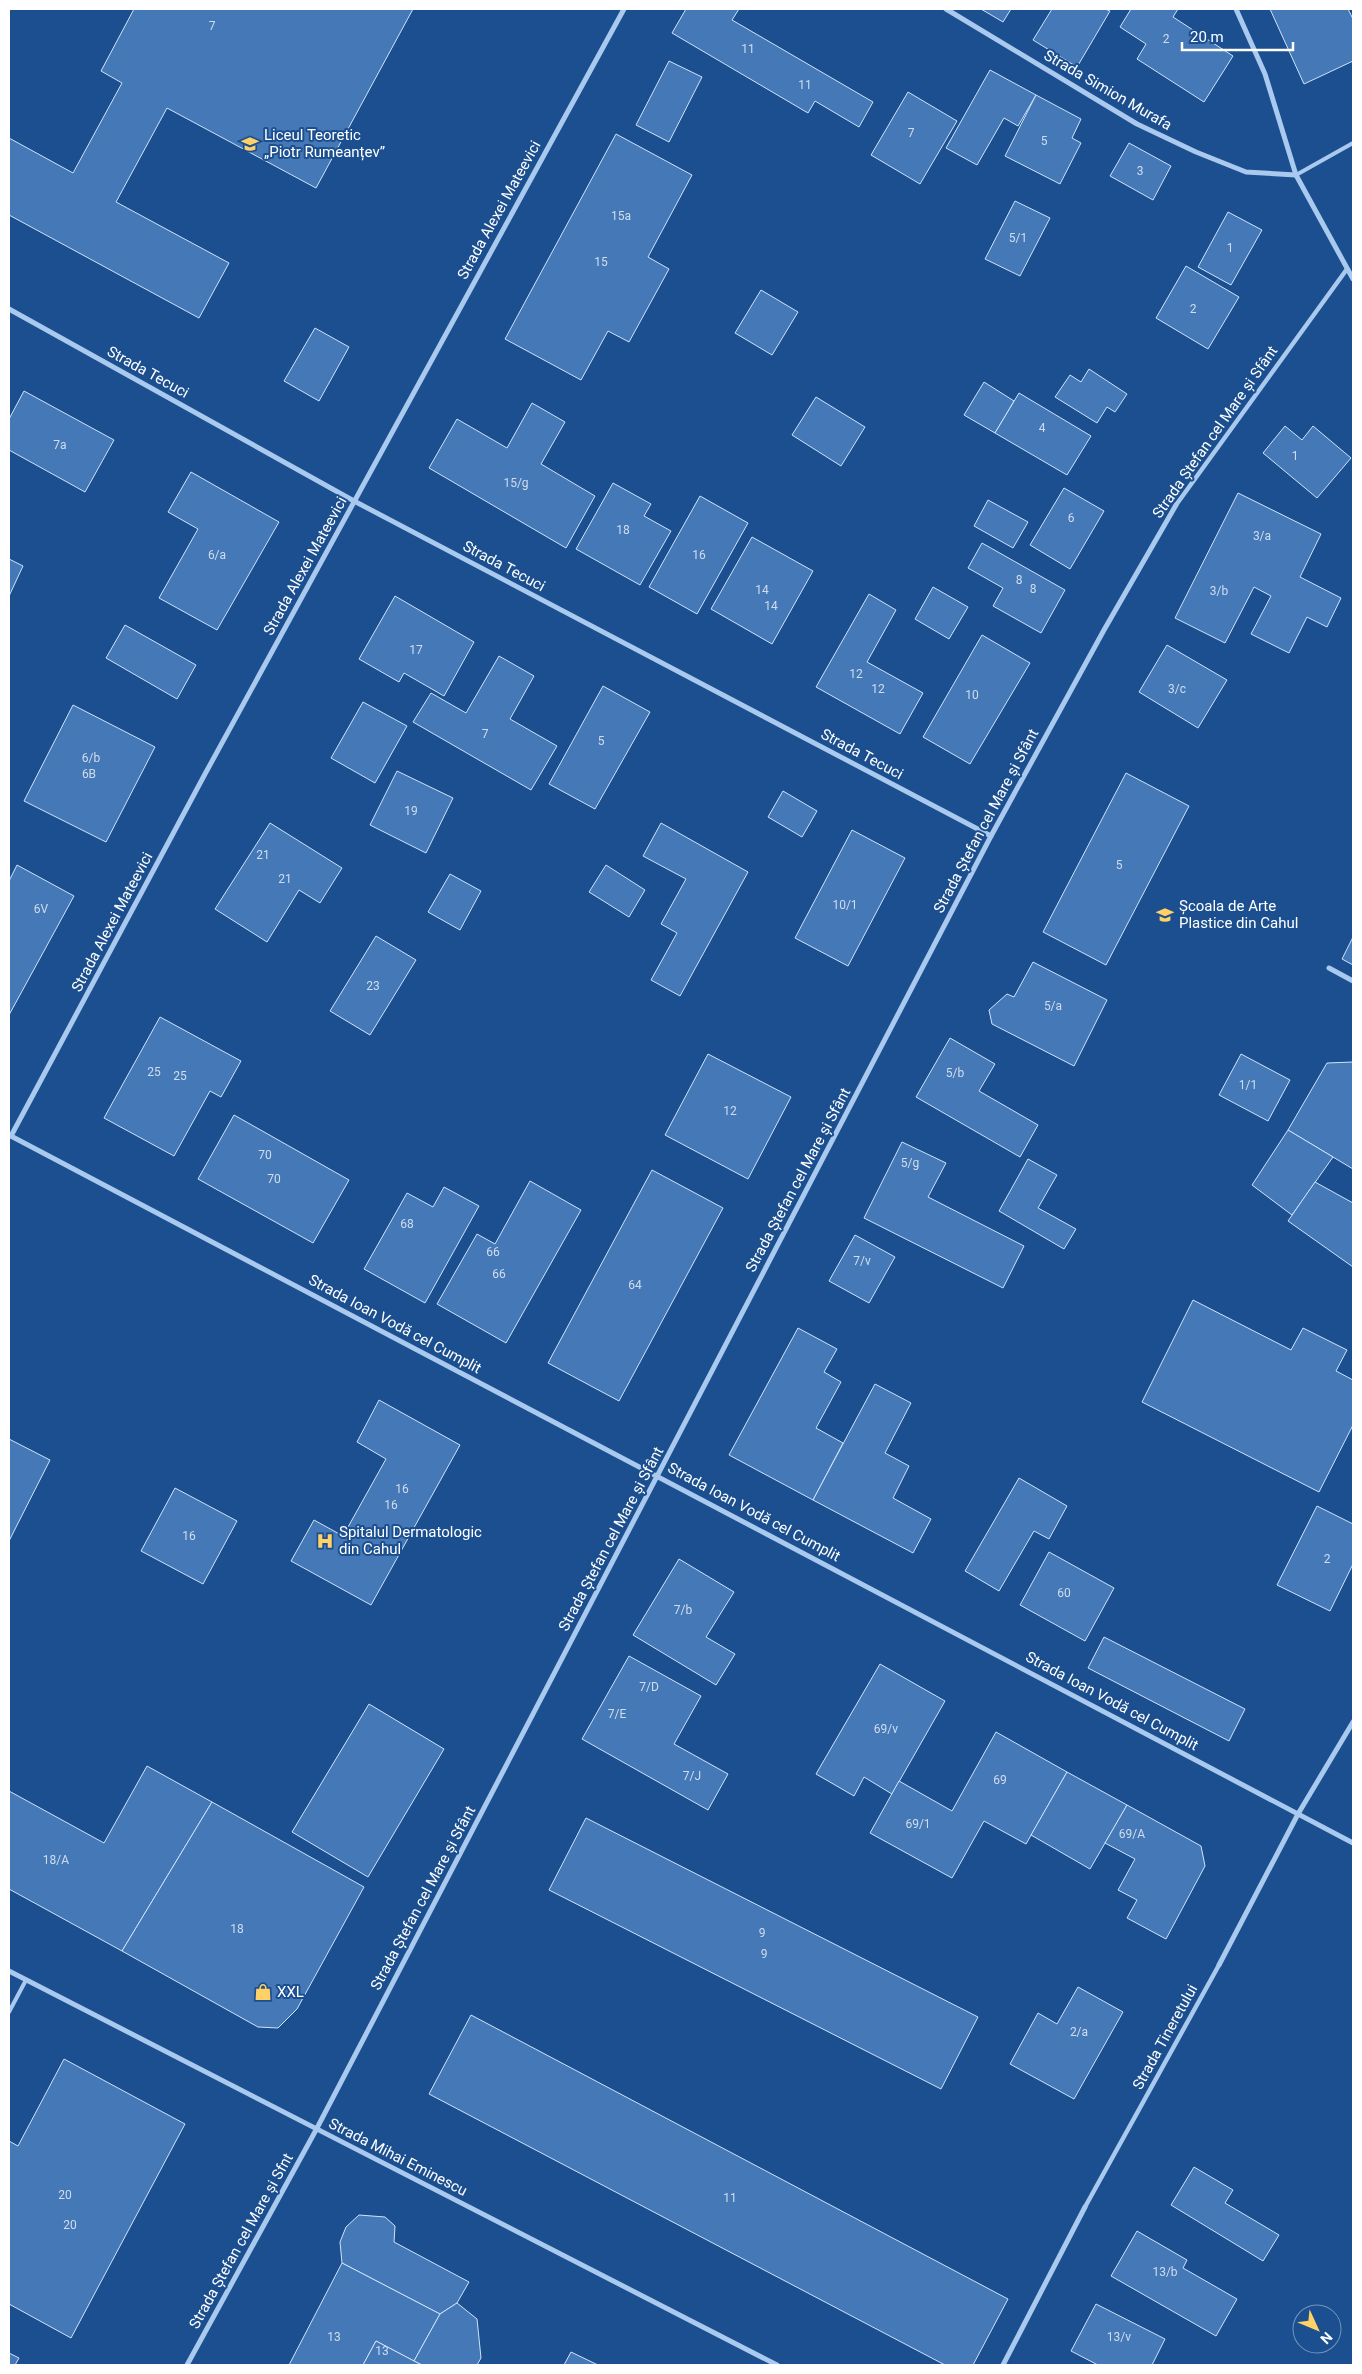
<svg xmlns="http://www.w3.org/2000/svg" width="1362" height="2374" font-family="Roboto,sans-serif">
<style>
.building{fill:#4478b7;stroke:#cfe3fa}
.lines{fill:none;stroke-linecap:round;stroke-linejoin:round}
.service{stroke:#a9c9ee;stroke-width:4}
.pedestrian{stroke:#a9c9ee;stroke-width:4.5}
.minor{stroke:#a9c9ee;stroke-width:5}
.labels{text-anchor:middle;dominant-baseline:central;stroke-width:4;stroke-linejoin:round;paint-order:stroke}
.number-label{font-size:12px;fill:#d0dded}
.street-label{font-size:15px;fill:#fff;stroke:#1b4f8f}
.poi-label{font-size:15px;fill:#fff;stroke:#1b4f8f;text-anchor:start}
</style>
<rect width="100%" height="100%" fill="#1b4f8f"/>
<g class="building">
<polygon points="134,9 413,9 316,188 167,108 116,202 229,263 199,318 9,215 9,138 73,173 122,83 101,71"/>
<polygon points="686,9 739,9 732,20 873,102 859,127 815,101 808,113 672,33"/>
<polygon points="981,9 1011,9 1003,22"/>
<polygon points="1052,9 1105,9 1110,11 1077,67 1033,40"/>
<polygon points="1131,9 1178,9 1173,17 1233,56 1204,102 1137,59 1146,44 1120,27"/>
<polygon points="1270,9 1348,9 1353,19 1353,61 1304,84"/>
<polygon points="669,61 702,77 669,142 636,125"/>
<polygon points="990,70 1036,95 1018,126 1004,118 977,165 946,148"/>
<polygon points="908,92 957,121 920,184 871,155"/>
<polygon points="1036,95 1081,119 1072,138 1081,143 1060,184 1005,156"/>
<polygon points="616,134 692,175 648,257 669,269 629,342 608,331 581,380 505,339"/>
<polygon points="1129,143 1171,166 1153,200 1110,176"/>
<polygon points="1015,201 1050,218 1020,276 985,259"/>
<polygon points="1228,212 1262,230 1231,285 1198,267"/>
<polygon points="1186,266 1239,297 1208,349 1156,318"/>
<polygon points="761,290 798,312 772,355 735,333"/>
<polygon points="315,328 349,347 319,401 284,381"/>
<polygon points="1089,369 1127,394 1115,412 1107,407 1097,423 1055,397 1070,375 1081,382"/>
<polygon points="984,382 1014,401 995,433 964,415"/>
<polygon points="24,391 114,440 85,492 9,450 9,419"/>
<polygon points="1019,393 1091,436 1067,475 995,433"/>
<polygon points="816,397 865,427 841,466 792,435"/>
<polygon points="532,403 565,422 541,464 595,496 566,548 429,468 457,419 507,448"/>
<polygon points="1285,426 1302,440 1313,426 1351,458 1317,498 1263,453"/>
<polygon points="191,472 279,522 217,630 159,598 198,529 168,512"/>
<polygon points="613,483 651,504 644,516 671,531 640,585 576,549"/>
<polygon points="1064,488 1104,511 1070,569 1030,545"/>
<polygon points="1238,493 1321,534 1300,577 1341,598 1327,627 1307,617 1289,653 1251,634 1271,596 1254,587 1225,643 1175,618"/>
<polygon points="700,496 748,523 697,614 649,587"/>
<polygon points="988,500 1028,522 1013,548 974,526"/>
<polygon points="752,537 813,571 772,644 711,609"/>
<polygon points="982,543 1065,590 1041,633 993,606 1003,588 968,568"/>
<polygon points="9,559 23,566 9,596"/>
<polygon points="933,587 968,607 949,639 915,619"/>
<polygon points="869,594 896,610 867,662 923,693 900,734 816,687"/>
<polygon points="395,596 474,642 444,696 404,673 399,682 359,659"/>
<polygon points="125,625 196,665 177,699 106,658"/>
<polygon points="982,635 1030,663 970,764 923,737"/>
<polygon points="1167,645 1227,680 1198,728 1139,692"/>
<polygon points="499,656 534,676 510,719 557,746 531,790 413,722 431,693 466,713"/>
<polygon points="603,686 650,712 595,809 549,784"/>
<polygon points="363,702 407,726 375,783 331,758"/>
<polygon points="73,705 155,747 106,842 24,801"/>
<polygon points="397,771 453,798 426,853 370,825"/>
<polygon points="1126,773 1189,806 1106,965 1043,932"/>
<polygon points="783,791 817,811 802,837 768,817"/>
<polygon points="270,823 342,868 320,903 299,890 267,942 215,909"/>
<polygon points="661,823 748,872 680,996 651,980 677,933 661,924 686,879 643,856"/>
<polygon points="852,830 905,858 848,966 795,938"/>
<polygon points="17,865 74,896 9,1015 9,881"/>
<polygon points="606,865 645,890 629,917 589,892"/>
<polygon points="450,874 481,891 460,930 428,912"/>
<polygon points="376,936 416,960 370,1035 330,1011"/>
<polygon points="1353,937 1353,965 1342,959"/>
<polygon points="1033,962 1107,1000 1074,1066 992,1024 989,1010 1007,994 1014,997"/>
<polygon points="160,1017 241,1061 221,1097 210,1091 174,1156 104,1118"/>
<polygon points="950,1038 995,1064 979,1091 1038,1125 1020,1157 916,1097"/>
<polygon points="708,1054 791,1097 748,1179 665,1135"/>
<polygon points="1241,1054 1290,1080 1268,1121 1219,1095"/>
<polygon points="1353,1062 1353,1169 1288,1130 1327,1063"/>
<polygon points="234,1115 349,1180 313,1243 198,1179"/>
<polygon points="1288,1130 1333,1157 1292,1215 1252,1185"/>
<polygon points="902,1142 946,1163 928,1197 1024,1246 1003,1288 864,1218"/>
<polygon points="1028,1159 1057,1175 1038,1208 1076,1229 1064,1249 999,1211"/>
<polygon points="652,1170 723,1208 619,1401 548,1363"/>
<polygon points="530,1181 581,1210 506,1343 437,1304 477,1234 495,1244"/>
<polygon points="1315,1182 1353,1203 1353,1267 1288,1221"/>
<polygon points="444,1187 479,1206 425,1303 364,1269 407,1193 433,1207"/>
<polygon points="855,1235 895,1257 869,1303 829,1281"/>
<polygon points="1193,1300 1291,1350 1303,1328 1347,1350 1336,1371 1353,1380 1353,1425 1319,1492 1142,1402"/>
<polygon points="798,1328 837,1349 824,1372 841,1382 816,1428 843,1443 813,1500 729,1455"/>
<polygon points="875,1384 911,1403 885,1453 909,1466 893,1498 931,1519 913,1553 813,1500"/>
<polygon points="379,1400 460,1445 371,1605 291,1561 314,1520 343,1536 386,1459 357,1442"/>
<polygon points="9,1439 50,1460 9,1541"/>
<polygon points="1019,1478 1067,1506 1049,1539 1034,1531 999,1591 965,1571"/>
<polygon points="175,1488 237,1521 203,1584 141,1551"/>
<polygon points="1317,1506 1353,1524 1353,1564 1330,1611 1277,1585"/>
<polygon points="1049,1552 1114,1588 1085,1641 1020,1605"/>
<polygon points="679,1559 734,1592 706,1637 735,1654 716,1685 633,1635"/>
<polygon points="1104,1637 1245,1709 1229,1741 1088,1668"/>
<polygon points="629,1656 701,1696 674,1744 728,1774 708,1810 582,1739"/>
<polygon points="880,1664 945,1701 892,1794 864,1777 854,1796 816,1774"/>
<polygon points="369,1704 444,1749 368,1877 292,1832"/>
<polygon points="996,1732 1067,1772 1026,1844 984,1821 952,1878 870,1833 899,1781 952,1811"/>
<polygon points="147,1766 212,1802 122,1951 9,1889 9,1791 104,1843"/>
<polygon points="1067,1772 1127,1805 1090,1869 1031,1835"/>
<polygon points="212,1802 364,1887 297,2009 278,2028 258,2027 122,1951"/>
<polygon points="1127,1805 1201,1846 1205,1866 1166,1939 1127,1918 1137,1900 1118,1890 1135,1859 1105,1843"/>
<polygon points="586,1818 978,2017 941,2089 549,1890"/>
<polygon points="1078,1987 1123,2012 1074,2099 1010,2064 1038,2013 1057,2024"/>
<polygon points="471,2015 1008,2299 973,2365 945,2365 429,2094"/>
<polygon points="64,2059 185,2124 71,2338 9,2304 9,2141 18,2146"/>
<polygon points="1194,2167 1233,2190 1225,2203 1279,2235 1263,2261 1171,2205"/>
<polygon points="359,2215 385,2217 395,2226 394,2242 469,2282 457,2303 440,2314 342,2263 340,2242 346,2227"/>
<polygon points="1137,2231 1187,2260 1183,2268 1237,2299 1216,2336 1111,2276"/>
<polygon points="342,2263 440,2314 414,2361 376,2341 363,2365 289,2365"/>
<polygon points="457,2303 477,2319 481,2358 477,2365 422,2365 414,2361 440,2314"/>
<polygon points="1096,2304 1165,2339 1152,2365 1098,2365 1071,2351"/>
<polygon points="376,2341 414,2361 422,2365 363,2365"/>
<polygon points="571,2352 598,2365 564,2365"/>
<polygon points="9,2353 19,2358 15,2365 9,2365"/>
</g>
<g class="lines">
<g class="service">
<polyline points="1296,175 1353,143"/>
<polyline points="9,2012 26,1980"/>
</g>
<g class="pedestrian">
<polyline points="1176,505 1347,269"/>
<polyline points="1085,2207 1219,1965"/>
</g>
<g class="minor">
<polyline points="946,9 1137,124 1196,152 1246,172 1296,175"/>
<polyline points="1236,9 1265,74 1296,175 1353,279"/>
<polyline points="9,309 354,501 991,836"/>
<polyline points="1329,968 1353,981"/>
<polyline points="9,1135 1353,1843"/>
<polyline points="11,1136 205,774 624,9"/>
<polyline points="1219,1965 1298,1814 1353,1722"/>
<polyline points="9,1971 777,2365"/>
<polyline points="187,2365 316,2130 991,836 1104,630 1176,505"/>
<polyline points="1003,2365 1085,2207"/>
</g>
</g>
<defs>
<g id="school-bare" transform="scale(1.35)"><path d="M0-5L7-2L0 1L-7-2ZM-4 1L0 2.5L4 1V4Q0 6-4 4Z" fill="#ffd166" stroke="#1b4f8f" stroke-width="2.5" paint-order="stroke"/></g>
<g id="hospital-bare" transform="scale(1.35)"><path d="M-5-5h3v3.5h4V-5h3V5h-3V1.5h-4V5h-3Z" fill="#ffd166" stroke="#1b4f8f" stroke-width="2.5" paint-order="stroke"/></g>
<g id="shop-bare" transform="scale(1.35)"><path d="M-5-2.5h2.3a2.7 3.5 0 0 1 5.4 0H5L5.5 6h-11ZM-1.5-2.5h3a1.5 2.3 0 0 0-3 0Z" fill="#ffd166" stroke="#1b4f8f" stroke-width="2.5" paint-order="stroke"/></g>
</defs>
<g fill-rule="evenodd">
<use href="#school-bare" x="250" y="144"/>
<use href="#school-bare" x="1165" y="915"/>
<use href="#hospital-bare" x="325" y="1541"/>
<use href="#shop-bare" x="263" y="1992"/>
</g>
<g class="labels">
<g class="number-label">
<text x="212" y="26">7</text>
<text x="1166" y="39">2</text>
<text x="748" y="49">11</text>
<text x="805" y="85">11</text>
<text x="911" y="133">7</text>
<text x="1044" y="141">5</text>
<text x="1140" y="171">3</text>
<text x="621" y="216">15a</text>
<text x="1018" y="238">5/1</text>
<text x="1230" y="248">1</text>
<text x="601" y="262">15</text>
<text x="1193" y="309">2</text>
<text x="1042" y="428">4</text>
<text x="60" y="445">7a</text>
<text x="1295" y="456">1</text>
<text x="516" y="483">15/g</text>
<text x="1071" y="518">6</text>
<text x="623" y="530">18</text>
<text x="1262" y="536">3/a</text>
<text x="217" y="555">6/a</text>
<text x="699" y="555">16</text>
<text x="1019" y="580">8</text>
<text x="1033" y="589">8</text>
<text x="762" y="590">14</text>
<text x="1219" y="591">3/b</text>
<text x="771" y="606">14</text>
<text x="416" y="650">17</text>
<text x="856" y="674">12</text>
<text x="878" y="689">12</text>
<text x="1177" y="689">3/c</text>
<text x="972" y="695">10</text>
<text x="485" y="734">7</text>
<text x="601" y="741">5</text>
<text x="91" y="758">6/b</text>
<text x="89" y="774">6B</text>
<text x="411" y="811">19</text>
<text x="263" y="855">21</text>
<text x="1119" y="865">5</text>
<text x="285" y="879">21</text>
<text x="845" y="905">10/1</text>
<text x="41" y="909">6V</text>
<text x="373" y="986">23</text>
<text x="1053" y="1006">5/a</text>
<text x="154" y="1072">25</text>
<text x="955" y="1073">5/b</text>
<text x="180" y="1076">25</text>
<text x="1248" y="1085">1/1</text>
<text x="730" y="1111">12</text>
<text x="265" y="1155">70</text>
<text x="910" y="1163">5/g</text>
<text x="274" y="1179">70</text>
<text x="407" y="1224">68</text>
<text x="493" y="1252">66</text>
<text x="862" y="1261">7/v</text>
<text x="499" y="1274">66</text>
<text x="635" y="1285">64</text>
<text x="402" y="1489">16</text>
<text x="391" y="1505">16</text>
<text x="189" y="1536">16</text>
<text x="1327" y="1559">2</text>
<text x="1064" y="1593">60</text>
<text x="683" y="1610">7/b</text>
<text x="649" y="1687">7/D</text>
<text x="617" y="1714">7/E</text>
<text x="886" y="1729">69/v</text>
<text x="692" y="1776">7/J</text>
<text x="1000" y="1780">69</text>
<text x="918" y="1824">69/1</text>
<text x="1132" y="1834">69/A</text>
<text x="56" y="1860">18/A</text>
<text x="237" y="1929">18</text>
<text x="762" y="1933">9</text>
<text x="764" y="1954">9</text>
<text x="1079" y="2032">2/a</text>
<text x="65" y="2195">20</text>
<text x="730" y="2198">11</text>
<text x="70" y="2225">20</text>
<text x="1165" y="2272">13/b</text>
<text x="334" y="2337">13</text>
<text x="1119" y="2337">13/v</text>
<text x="382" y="2351">13</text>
</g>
<g class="street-label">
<text transform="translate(1108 90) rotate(30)">Strada Simion Murafa</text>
<text transform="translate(499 210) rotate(-61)">Strada Alexei Mateevici</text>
<text transform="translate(148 372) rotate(29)">Strada Tecuci</text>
<text transform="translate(1215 432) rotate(-55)">Strada Ștefan cel Mare și Sfânt</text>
<text transform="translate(305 566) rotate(-61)">Strada Alexei Mateevici</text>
<text transform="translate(504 566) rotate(28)">Strada Tecuci</text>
<text transform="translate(862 754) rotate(28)">Strada Tecuci</text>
<text transform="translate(986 821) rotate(-62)">Strada Ștefan cel Mare și Sfânt</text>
<text transform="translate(112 922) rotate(-62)">Strada Alexei Mateevici</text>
<text transform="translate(798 1180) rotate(-62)">Strada Ștefan cel Mare și Sfânt</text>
<text transform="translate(395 1324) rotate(28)">Strada Ioan Vodă cel Cumplit</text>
<text transform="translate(754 1512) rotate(28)">Strada Ioan Vodă cel Cumplit</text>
<text transform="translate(611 1539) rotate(-62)">Strada Ștefan cel Mare și Sfânt</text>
<text transform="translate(1112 1701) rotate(28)">Strada Ioan Vodă cel Cumplit</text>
<text transform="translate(423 1898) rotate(-62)">Strada Ștefan cel Mare și Sfânt</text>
<text transform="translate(1165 2037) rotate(-61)">Strada Tineretului</text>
<text transform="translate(398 2157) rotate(27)">Strada Mihai Eminescu</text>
<text transform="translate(241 2241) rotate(-61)">Strada Ștefan cel Mare și Sfnt</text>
</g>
<g class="poi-label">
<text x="264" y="135">Liceul Teoretic<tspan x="264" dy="17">„Piotr Rumeanțev”</tspan></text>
<text x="1179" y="906">Școala de Arte<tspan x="1179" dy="17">Plastice din Cahul</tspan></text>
<text x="339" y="1532">Spitalul Dermatologic<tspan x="339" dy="17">din Cahul</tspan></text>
<text x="277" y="1992">XXL</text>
</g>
</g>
<rect width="1362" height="2374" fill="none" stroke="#ffffff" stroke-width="20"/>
<g transform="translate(1317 2329) rotate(134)"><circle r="24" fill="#1b4f8f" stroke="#7695bc"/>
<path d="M0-4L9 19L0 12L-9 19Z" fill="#ffd166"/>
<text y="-8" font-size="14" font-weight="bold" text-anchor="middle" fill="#ffffff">N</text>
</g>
<path d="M1182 42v8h111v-8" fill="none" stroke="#ffffff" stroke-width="2.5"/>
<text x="1190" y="42" font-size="15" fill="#ffffff" stroke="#1b4f8f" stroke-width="4" paint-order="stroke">20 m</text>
</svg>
